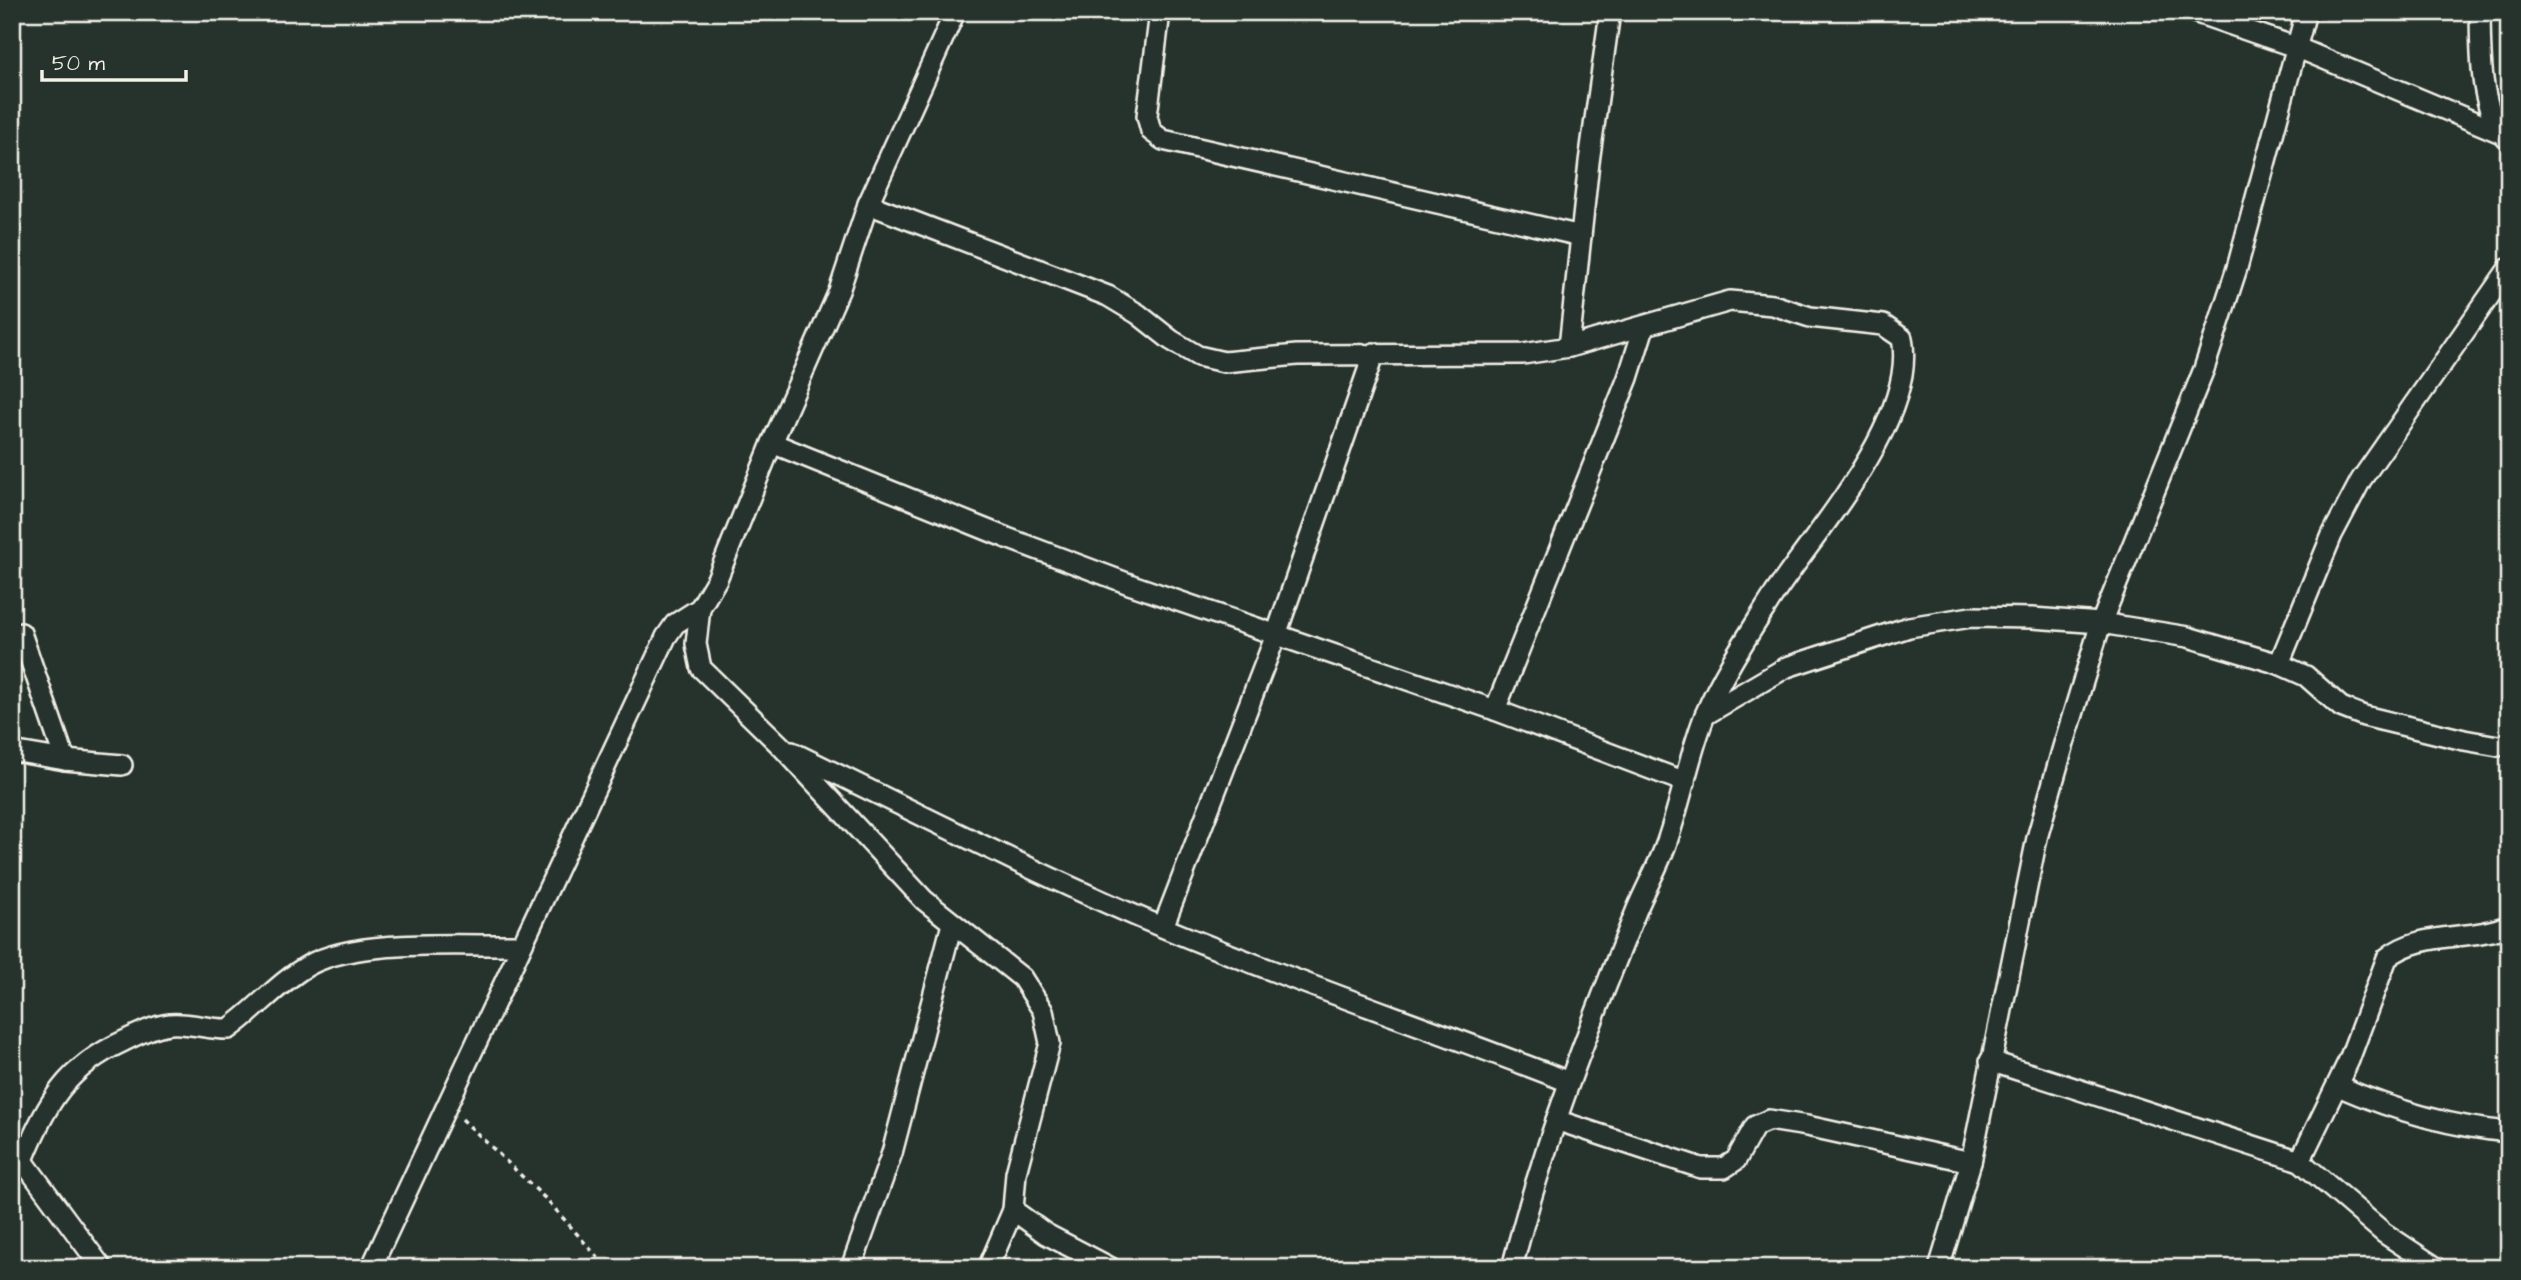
<svg xmlns="http://www.w3.org/2000/svg" width="2521" height="1280" font-family="'Architects Daughter',sans-serif">
<style>
.lines{fill:none;stroke-linecap:round;stroke-linejoin:round}
.street-casing{stroke:#f4f1e8;stroke-width:24}
.path{stroke:#f4f1e8;stroke-width:3.5;stroke-dasharray:5 5;stroke-linecap:butt}
.street{stroke:#26332d;stroke-width:19}
</style>
<rect width="100%" height="100%" fill="#26332d"/>
<filter id="ink" filterUnits="userSpaceOnUse"><feTurbulence type="fractalNoise" baseFrequency=".0143" numOctaves="2"/><feDisplacementMap in="SourceGraphic" scale="14" xChannelSelector="R" yChannelSelector="G"/><feConvolveMatrix kernelMatrix="1 2 1 2 8 2 1 2 1" color-interpolation-filters="sRGB"/></filter>
<g filter="url(#ink)">
<g class="lines">
<g class="street-casing">
<g id="street">
<polyline points="1160,12 1147,116 1151,131 1163,140 1581,236"/>
<polyline points="2194,12 2298,48 2501,133"/>
<path d="M2480,12c1,38 -2,96 26,126"/>
<path d="M868,204l240,92 30,18 33,26 27,16 26,6 73,-7 226,-1 46,-7 161,-46 43,4 37,12 73,8 19,13c16,81 -87,194 -129,258 -24,38 -51,78 -68,119 -17,43 -24,89 -40,132 -8,21 -19,41 -28,62 -48,118 -94,235 -125,359"/>
<polyline points="1569,347 1589,162 1610,12"/>
<polyline points="772,443 1007,538 1132,585 1495,710 1685,782"/>
<polyline points="700,608 696,644 701,668 782,747 924,900 1022,978 1043,1011 1050,1043 1016,1173 1013,1210 1046,1234 1111,1268"/>
<polyline points="21,633 65,760"/>
<polyline points="2279,664 2332,535 2361,480 2509,268"/>
<polyline points="1495,710 1628,378 1644,327"/>
<polyline points="1705,715 1787,667 1909,627 1971,617 2032,618 2101,623 2188,637 2279,664 2306,676 2341,707 2364,716 2464,740 2498,746 2509,744"/>
<polyline points="12,751 65,760 122,765"/>
<path d="M792,752c123,60 244,122 370,175 134,56 272,102 407,155"/>
<polyline points="1163,927 1276,635 1374,353"/>
<polyline points="1990,1061 2300,1161 2384,1233 2437,1268"/>
<path d="M2338,1086c53,23 113,41 171,46"/>
<polyline points="1556,1120 1701,1168 1724,1168 1736,1160 1755,1126 1769,1120 1807,1126 1971,1162"/>
<polyline points="12,1146 102,1268"/>
<path d="M23,1160c23,-57 44,-93 101,-119 14,-7 30,-15 46,-17 19,-2 40,6 59,5 28,-20 50,-47 80,-64 50,-27 154,-19 212,-20"/>
<path d="M2300,1161l49,-101 38,-102c33,-28 83,-16 122,-33"/>
<polyline points="371,1268 666,637 675,624 700,608 717,579 772,443 839,291 868,204 955,12"/>
<polyline points="851,1268 892,1153 952,924"/>
<polyline points="988,1268 1013,1210"/>
<polyline points="1939,1268 1971,1162 2037,838 2063,747 2101,623 2204,369 2237,268 2306,12"/>
</g>
</g>
<polyline class="path" points="462,1119 548,1201 607,1268"/>
<use href="#street" class="street"/>
</g>
</g>
<rect width="2521" height="1280" fill="none" stroke="#26332d" stroke-width="42"/>
<rect x="21" y="21" width="2479" height="1238" fill="none" stroke="#f4f1e8" stroke-width="2.5" filter="url(#ink)"/>
<path d="M42 70v10h144v-10" fill="none" stroke="#f4f1e8" stroke-width="3.5"/>
<text x="52" y="70" font-size="21" fill="#f4f1e8" stroke="#26332d" stroke-width="5" paint-order="stroke">50 m</text>
</svg>
